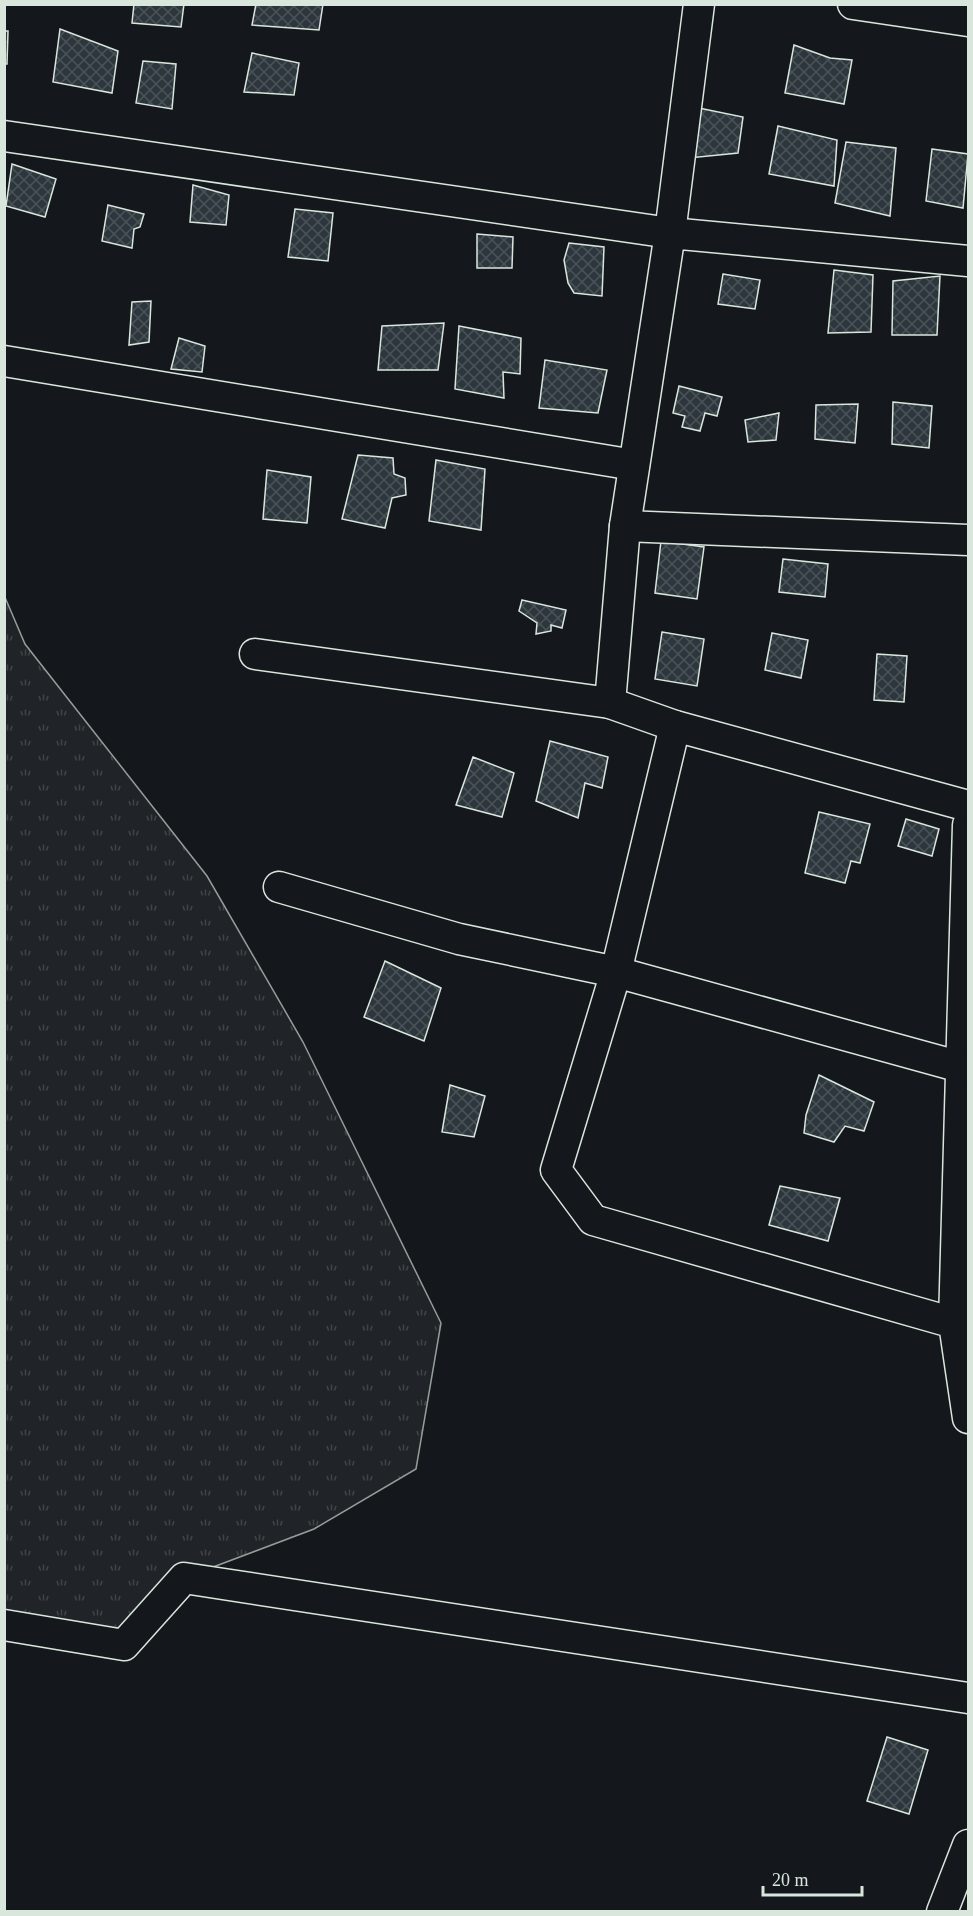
<svg xmlns="http://www.w3.org/2000/svg" width="973" height="1916" font-family="'Times New Roman',serif">
<style>
.grass{fill:url(#grass-tufts);stroke:#939e99;stroke-width:1.5}
.building{fill:url(#building-cross-hatch);stroke:#d8e6dc;stroke-width:1.5}
.lines{fill:none;stroke-linecap:round;stroke-linejoin:round}
.minor-casing{stroke:#d8e6dc;stroke-width:33}
.minor{stroke:#14181c;stroke-width:30}
</style>
<defs>
<pattern id="grass-tufts" width="24" height="20" patternUnits="userSpaceOnUse" patternTransform="scale(1.5)"><rect width="24" height="20" fill="#202428"/><path d="M3 7l-1-3M5 7V3M7 7l1-3M15 17l-1-3M17 17v-4M19 17l1-3" fill="none" stroke="#404447"/></pattern>
<pattern id="building-cross-hatch" width="8" height="8" patternUnits="userSpaceOnUse" patternTransform="scale(1.5)"><rect width="8" height="8" fill="#2c363c"/><path d="M0 0l8 8M0 8l8-8" fill="none" stroke="#4a5358"/></pattern>
</defs>
<rect width="100%" height="100%" fill="#14181c"/>
<polygon class="grass" points="4,595 25,644 207,876 303,1042 441,1323 416,1469 314,1529 184,1578 124,1645 5,1625"/>
<g class="building">
<polygon points="134,4 184,4 181,27 132,23"/>
<polygon points="256,4 323,4 319,30 252,25"/>
<polygon points="60,29 118,51 112,93 53,82"/>
<polygon points="4,31 8,31 7,64 4,64"/>
<polygon points="794,45 830,58 852,60 844,104 785,93"/>
<polygon points="252,53 299,63 294,95 244,92"/>
<polygon points="143,61 176,64 172,109 136,103"/>
<polygon points="694,107 743,117 738,153 689,158"/>
<polygon points="778,126 837,140 834,186 769,174"/>
<polygon points="846,142 896,148 890,216 835,203"/>
<polygon points="932,149 968,154 963,208 926,201"/>
<polygon points="12,164 56,179 45,217 6,206"/>
<polygon points="193,185 229,195 226,225 190,222"/>
<polygon points="108,205 144,214 140,227 134,229 132,248 102,241"/>
<polygon points="295,209 333,213 328,261 288,257"/>
<polygon points="477,234 513,237 512,268 477,268"/>
<polygon points="569,243 604,247 602,296 574,293 568,283 564,260"/>
<polygon points="834,270 873,275 871,332 828,333"/>
<polygon points="723,274 760,280 755,309 718,304"/>
<polygon points="940,276 937,335 892,335 893,281"/>
<polygon points="151,301 149,342 129,345 132,302"/>
<polygon points="444,323 438,370 378,370 382,326"/>
<polygon points="459,326 521,338 520,374 503,372 504,398 455,389"/>
<polygon points="179,338 205,346 202,372 171,369"/>
<polygon points="545,360 607,370 598,413 539,408"/>
<polygon points="679,386 722,397 717,416 705,413 700,431 682,427 685,416 673,413"/>
<polygon points="893,402 932,406 929,448 892,444"/>
<polygon points="858,404 855,443 815,439 816,405"/>
<polygon points="779,413 776,440 748,442 745,420"/>
<polygon points="358,455 393,458 394,474 405,478 406,495 392,498 385,528 342,519"/>
<polygon points="436,460 485,469 481,530 429,521"/>
<polygon points="267,470 311,477 307,523 263,519"/>
<polygon points="661,541 704,547 697,599 655,593"/>
<polygon points="783,559 828,564 825,597 779,592"/>
<polygon points="522,600 566,610 562,628 551,625 551,631 536,634 537,623 519,611"/>
<polygon points="662,632 704,639 697,686 655,679"/>
<polygon points="772,633 808,640 801,678 765,670"/>
<polygon points="877,654 907,656 904,702 874,700"/>
<polygon points="550,741 608,757 602,788 585,783 578,818 536,801"/>
<polygon points="473,757 514,773 502,817 456,805"/>
<polygon points="819,812 870,824 860,863 851,861 845,883 805,873"/>
<polygon points="906,819 939,829 932,856 898,846"/>
<polygon points="385,961 441,988 424,1041 364,1017"/>
<polygon points="819,1075 874,1102 864,1131 845,1126 834,1142 804,1133 806,1115"/>
<polygon points="450,1085 485,1096 474,1137 442,1132"/>
<polygon points="780,1186 840,1198 828,1241 769,1225"/>
<polygon points="887,1737 928,1750 909,1814 867,1801"/>
</g>
<g class="lines">
<g class="minor-casing">
<g id="minor">
<polyline points="853,4 968,21"/>
<polyline points="4,136 670,233 699,4"/>
<polyline points="4,361 634,465"/>
<polyline points="625,526 968,540"/>
<polyline points="255,654 610,703 675,726"/>
<polyline points="610,703 625,526 670,233 968,261"/>
<polyline points="968,825 954,1323 968,1324"/>
<polyline points="279,887 459,939 616,972 675,726 968,806"/>
<polyline points="968,1069 616,972 556,1170 593,1220 954,1323 968,1418"/>
<polyline points="4,1625 124,1645 184,1578 968,1698"/>
<polyline points="942,1912 968,1845"/>
</g>
</g>
<use href="#minor" class="minor"/>
</g>
<rect width="973" height="1916" fill="none" stroke="#d8e6dc" stroke-width="12"/>
<path d="M763 1886v9h99v-9" fill="none" stroke="#d8e6dc" stroke-width="3"/>
<text x="772" y="1886" font-size="18" fill="#d8e6dc" stroke="#14181c" stroke-width="4.5" paint-order="stroke">20 m</text>
</svg>
